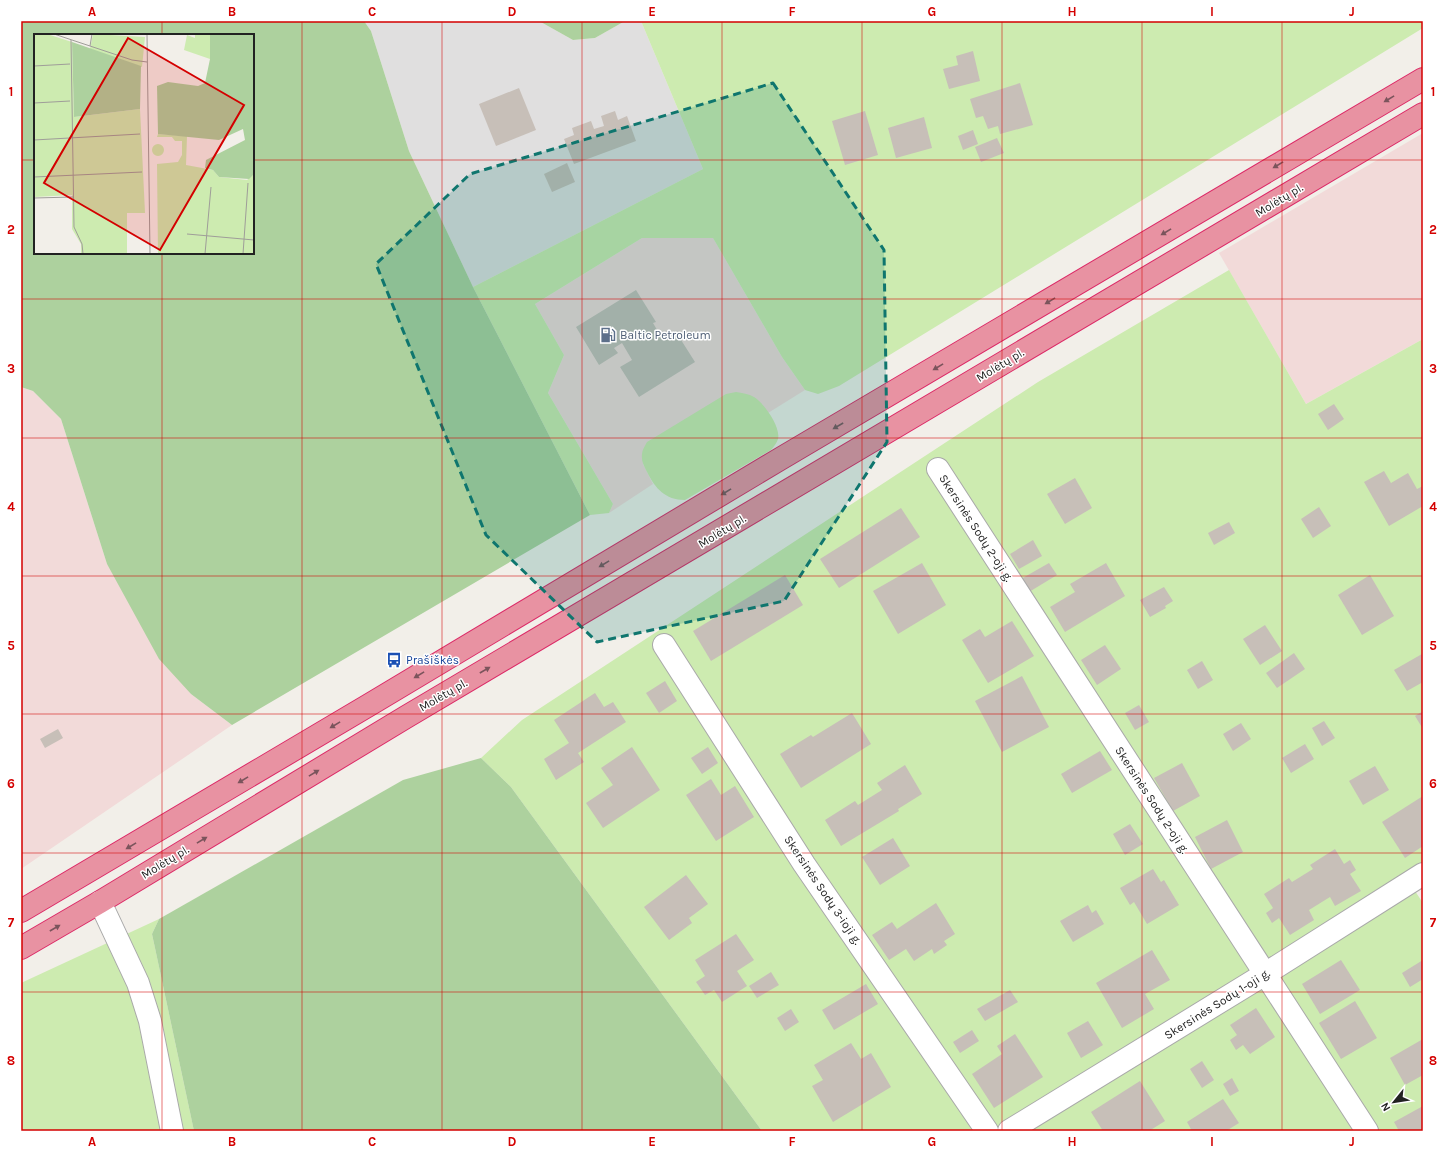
<svg xmlns="http://www.w3.org/2000/svg" width="1444" height="1152" font-family="Karla,sans-serif">
<style>
.residential{fill:#e0dfdf}
.commercial{fill:#f2dad9}
.grass{fill:#cdebb0}
.forest{fill:#add19e;fill-rule:evenodd}
.building{fill:#c7bfb8}
.lines{fill:none;stroke-linecap:round;stroke-linejoin:round}
.street-casing{stroke:#a9a9a9;stroke-width:24}
.highway-casing{stroke:#dc2a67;stroke-width:24}
.street{stroke:#fff;stroke-width:22}
.highway{stroke:#e892a2;stroke-width:22}
.oneway{fill:#7b545c}
.marked{fill:#0f766e;fill-opacity:0.2;stroke:#0f766e;stroke-width:3;stroke-dasharray:8 5;stroke-linejoin:round}
.grid{fill:none;stroke:#d40000;stroke-width:1;stroke-opacity:0.55}
.labels{text-anchor:middle;dominant-baseline:central;stroke-width:3;stroke-linejoin:round;paint-order:stroke}
.street-label{font-size:12px;fill:#222;stroke:#fff}
.service-label{font-size:12px;fill:#4e5e75;stroke:#fff;text-anchor:start}
.transit-label{font-size:12px;fill:#164399;stroke:#fff;text-anchor:start}
.inset-road{fill:none;stroke:#9f9d99;stroke-width:1}
.view{fill:#d40000;fill-opacity:0.15;stroke:#d40000;stroke-width:2}
.inset-edge{fill:none;stroke:#222;stroke-width:2}
.neatline{fill:none;stroke:#d40000;stroke-width:1.5}
.grid-label{font-size:13px;text-anchor:middle;font-weight:bold;fill:#d40000}
</style>
<rect width="100%" height="100%" fill="#f2efe9"/>
<polygon class="residential" points="364,21 539,21 573,40 595,38 625,21 641,21 703,169 473,287 409,151 371,31"/>
<g class="commercial">
<polygon points="1423,133 1423,339 1306,404 1219,253"/>
<polygon points="642,238 713,238 782,357 805,390 768,413 762,404 643,464 653,484 609,513 613,504 548,393 564,355 535,304"/>
<polygon points="21,387 33,391 61,419 107,564 191,694 232,725 21,869"/>
</g>
<g class="grass">
<polygon points="641,21 1423,21 1423,28 839,386 818,394 805,390 782,357 713,238 642,238 535,304 564,355 548,393 613,504 609,513 590,515 473,287 703,169"/>
<polygon points="1229,270 1306,404 1423,339 1423,887 1415,891 1423,903 1423,1131 762,1131 511,787 481,758 522,720 1038,382"/>
<path d="M736,392c6,1 13,2 18,5 10,6 27,30 24,42 -1,4 -4,7 -7,11l-86,50c-20,0 -30,-12 -38,-28 -3,-6 -6,-11 -5,-18 0,-4 3,-8 5,-12l79,-48z"/>
<polygon points="159,919 152,934 194,1131 21,1131 21,983"/>
</g>
<g class="forest">
<path d="M21,21h343l7,10 38,120 64,136 117,228 -358,210 -41,-31 -32,-35 -52,-95 -46,-145 -28,-28 -12,-4zM35,35h218v218h-218z"/>
<polygon points="539,21 625,21 595,38 573,40"/>
<polygon points="481,758 511,787 762,1131 194,1131 152,934 159,919 403,780"/>
</g>
<g class="building">
<polygon points="973,51 980,81 949,89 943,69 958,65 956,56"/>
<polygon points="1020,83 1033,125 1000,134 998,126 988,129 983,116 976,118 970,99"/>
<polygon points="519,88 536,130 496,146 479,104"/>
<polygon points="615,111 618,120 627,116 636,141 574,164 564,139 574,135 572,128 591,121 594,129 604,126 601,116"/>
<polygon points="865,111 878,155 845,165 832,121"/>
<polygon points="924,117 932,148 896,158 888,128"/>
<polygon points="973,130 978,144 963,150 958,136"/>
<polygon points="997,138 1004,153 981,162 975,147"/>
<polygon points="567,163 575,182 552,192 544,174"/>
<polygon points="636,290 656,322 653,323 663,340 676,332 695,362 639,397 620,367 632,360 622,343 614,348 618,353 599,365 576,327"/>
<polygon points="1334,404 1344,419 1328,430 1318,414"/>
<polygon points="1384,471 1391,483 1408,473 1417,489 1423,486 1423,506 1389,526 1364,482"/>
<polygon points="1075,478 1092,508 1065,524 1047,494"/>
<polygon points="1319,507 1331,526 1313,538 1301,519"/>
<polygon points="901,508 920,537 839,588 820,559"/>
<polygon points="1229,522 1235,533 1214,545 1208,533"/>
<polygon points="1033,540 1042,556 1019,569 1010,554"/>
<polygon points="922,563 946,605 898,634 873,591"/>
<polygon points="1049,563 1057,575 1029,592 1021,579"/>
<polygon points="1106,563 1125,596 1065,632 1050,607 1075,592 1070,584"/>
<polygon points="785,575 803,605 711,661 693,631"/>
<polygon points="1370,575 1394,616 1362,635 1338,595"/>
<polygon points="1164,587 1173,601 1165,606 1166,608 1150,617 1140,600"/>
<polygon points="1012,621 1034,656 988,683 962,640 980,629 985,637"/>
<polygon points="1265,625 1282,651 1260,665 1243,639"/>
<polygon points="1105,645 1121,669 1097,685 1081,660"/>
<polygon points="1294,653 1305,669 1277,688 1266,673"/>
<polygon points="1422,654 1423,656 1423,682 1407,691 1394,670"/>
<polygon points="1202,661 1213,680 1198,689 1187,670"/>
<polygon points="1022,676 1049,727 1002,752 975,701"/>
<polygon points="665,681 677,701 659,713 646,693"/>
<polygon points="595,693 604,707 613,702 626,722 578,753 584,762 556,780 544,759 569,743 554,720"/>
<polygon points="1139,705 1149,722 1135,730 1125,713"/>
<polygon points="1423,711 1423,729 1415,716"/>
<polygon points="852,713 871,744 801,788 780,754 811,735 813,737"/>
<polygon points="1324,721 1335,738 1322,746 1312,728"/>
<polygon points="1241,723 1251,739 1233,751 1223,734"/>
<polygon points="58,729 63,738 45,748 40,739"/>
<polygon points="1305,744 1314,759 1291,773 1282,758"/>
<polygon points="632,747 660,790 603,828 586,803 613,785 601,768"/>
<polygon points="708,747 718,763 702,774 691,758"/>
<polygon points="1100,751 1112,770 1072,793 1061,774"/>
<polygon points="1182,763 1200,796 1173,811 1154,778"/>
<polygon points="905,765 922,794 898,809 899,811 841,846 825,820 855,801 858,805 882,790 877,783"/>
<polygon points="1375,766 1389,790 1363,805 1349,781"/>
<polygon points="711,779 721,795 735,786 754,817 716,841 686,795"/>
<polygon points="1423,796 1423,846 1405,858 1382,822"/>
<polygon points="1227,820 1243,852 1211,869 1195,837"/>
<polygon points="1130,824 1143,844 1125,855 1113,834"/>
<polygon points="893,838 910,866 880,885 862,857"/>
<polygon points="1335,849 1344,864 1350,860 1356,870 1350,874 1361,891 1335,906 1330,897 1309,910 1314,920 1290,935 1279,918 1272,923 1266,913 1273,908 1264,894 1289,878 1292,882 1313,869 1310,865"/>
<polygon points="1153,869 1161,882 1164,880 1179,905 1147,924 1134,902 1130,905 1120,888"/>
<polygon points="686,875 708,904 689,918 692,923 669,940 644,907"/>
<polygon points="936,903 955,934 944,941 947,945 934,954 932,949 914,961 906,949 889,960 872,935 892,922 897,929"/>
<polygon points="1088,905 1092,913 1096,910 1104,924 1073,942 1060,921"/>
<polygon points="736,934 754,960 737,971 747,986 722,1002 714,990 705,995 696,982 705,976 695,960"/>
<polygon points="1152,950 1170,980 1145,994 1154,1009 1122,1028 1096,983"/>
<polygon points="1341,960 1360,990 1320,1014 1302,984"/>
<polygon points="1423,960 1423,979 1410,987 1402,973"/>
<polygon points="771,972 779,985 757,998 749,986"/>
<polygon points="866,984 878,1004 834,1030 822,1010"/>
<polygon points="1010,990 1018,1002 985,1021 977,1009"/>
<polygon points="1355,1001 1377,1038 1341,1059 1319,1023"/>
<polygon points="1256,1008 1275,1037 1250,1054 1243,1045 1236,1050 1230,1040 1237,1035 1230,1025"/>
<polygon points="791,1009 799,1022 785,1031 777,1018"/>
<polygon points="1088,1021 1103,1045 1081,1058 1067,1033"/>
<polygon points="972,1030 979,1041 960,1053 953,1042"/>
<polygon points="1015,1034 1043,1077 994,1108 972,1074 1002,1054 997,1046"/>
<polygon points="1423,1039 1423,1075 1405,1085 1390,1058"/>
<polygon points="851,1043 861,1059 871,1053 891,1087 833,1122 812,1086 823,1080 814,1065"/>
<polygon points="1202,1061 1214,1080 1202,1088 1190,1069"/>
<polygon points="1232,1078 1239,1091 1230,1096 1223,1084"/>
<polygon points="1140,1081 1165,1121 1149,1131 1103,1131 1091,1112"/>
<polygon points="1223,1099 1239,1123 1226,1131 1192,1131 1187,1122"/>
<polygon points="1423,1106 1423,1131 1399,1131 1394,1122"/>
</g>
<g class="lines">
<g class="street-casing">
<g id="street">
<polyline points="938,469 1367,1131"/>
<polyline points="664,645 804,864 987,1131"/>
<polyline points="100,902 138,983 150,1021 172,1131"/>
<polyline points="1009,1131 1265,974 1423,874"/>
</g>
</g>
<g class="highway-casing">
<g id="highway">
<polyline points="21,911 369,705 780,459 1423,79"/>
<polyline points="21,948 100,902 406,717 1423,114"/>
</g>
</g>
<use href="#street" class="street"/>
<use href="#highway" class="highway"/>
</g>
<defs><path id="oneway-solid" d="M-6-.8H1V-3.2L6.5 0L1 3.2V.8H-6Z"/></defs>
<g class="oneway">
<use href="#oneway-solid" transform="translate(1389 99) rotate(149)"/>
<use href="#oneway-solid" transform="translate(1278 165) rotate(149)"/>
<use href="#oneway-solid" transform="translate(1166 232) rotate(149)"/>
<use href="#oneway-solid" transform="translate(1050 301) rotate(149)"/>
<use href="#oneway-solid" transform="translate(938 367) rotate(149)"/>
<use href="#oneway-solid" transform="translate(838 426) rotate(150)"/>
<use href="#oneway-solid" transform="translate(726 492) rotate(149)"/>
<use href="#oneway-solid" transform="translate(604 564) rotate(149)"/>
<use href="#oneway-solid" transform="translate(485 670) rotate(-30)"/>
<use href="#oneway-solid" transform="translate(419 675) rotate(149)"/>
<use href="#oneway-solid" transform="translate(335 725) rotate(149)"/>
<use href="#oneway-solid" transform="translate(314 773) rotate(-31)"/>
<use href="#oneway-solid" transform="translate(243 780) rotate(149)"/>
<use href="#oneway-solid" transform="translate(202 840) rotate(-31)"/>
<use href="#oneway-solid" transform="translate(131 846) rotate(149)"/>
<use href="#oneway-solid" transform="translate(55 928) rotate(-30)"/>
</g>
<path class="marked" d="M773,83l111,167 3,192 -103,159 -187,41 -111,-107 -110,-271 94,-90z"/>
<path class="grid" d="M162,21v14M302,21v1110M442,21v1110M582,21v1110M722,21v1110M862,21v1110M1002,21v1110M1142,21v1110M1282,21v1110M21,160h14M253,160h1170M162,253v878M21,299h1402M21,438h1402M21,576h1402M21,714h1402M21,853h1402M21,992h1402"/>
<defs>
<g id="fuel-bare" transform="scale(1.2)"><path d="M-5.5-6h7V0h2V4h1.3V-2.5L3-4.5l.8-.8L6-3V5H2.5V1h-1V6h-7ZM-4.2-4.7v3.2H.2V-4.7Z" fill="#5c6f8a" stroke="#fff" stroke-width="2.5" paint-order="stroke"/></g>
<g id="bus-bare" transform="scale(1.2)"><path d="M-5-6H5V4H4V6H2V4H-2V6H-4V4H-5ZM-3.5-4V0h7V-4ZM-3.5 1.2v1.5H-2V1.2ZM2 1.2v1.5H3.5V1.2Z" fill="#1a4fb4" stroke="#fff" stroke-width="2.5" paint-order="stroke"/></g>
</defs>
<g fill-rule="evenodd">
<use href="#fuel-bare" x="608" y="335"/>
<use href="#bus-bare" x="394" y="660"/>
</g>
<g class="labels">
<g class="street-label">
<text transform="translate(1279 200) rotate(-31)">Molėtų pl.</text>
<text transform="translate(1000 365) rotate(-31)">Molėtų pl.</text>
<text transform="translate(976 528) rotate(57)">Skersinės Sodų 2-oji g.</text>
<text transform="translate(722 531) rotate(-31)">Molėtų pl.</text>
<text transform="translate(443 695) rotate(-30)">Molėtų pl.</text>
<text transform="translate(1152 800) rotate(57)">Skersinės Sodų 2-oji g.</text>
<text transform="translate(165 862) rotate(-31)">Molėtų pl.</text>
<text transform="translate(823 890) rotate(56)">Skersinės Sodų 3-ioji g.</text>
<text transform="translate(1217 1004) rotate(-32)">Skersinės Sodų 1-oji g.</text>
</g>
<g class="service-label">
<text x="620" y="335">Baltic Petroleum</text>
</g>
<g class="transit-label">
<text x="406" y="660">Prašiškės</text>
</g>
</g>
<g transform="translate(34 34)">
<rect width="220" height="220" fill="#f2efe9"/>
<path d="M0,0h13l25,8 2,75 66,-8 5,104h-18v41h-46v-10l-9,-15v-34l-38,2zM59,0l52,3 -3,30 -52,-18zM161,0h15v25l-26,-9 3,-15 8,3zM124,100l29,2 -1,29 27,5 6,7 28,3 7,-6v80h-96l-1,-90 21,-2 4,-7v-14h-7l-3,-4h-15zM118 116a6 6 0 1 1 12 0a6 6 0 1 1-12 0Z" fill="#cdebb0"/>
<path d="M176,0h44v140l-5,5 -30,-2 -6,-7 -8,-2 1,-8 39,-20 -2,-11 -24,11 -61,-6 -1,-48 11,-4 30,4 7,-3 5,-24zM38,8l69,24 -1,43 -66,8z" fill="#add19e"/>
<path class="inset-road" d="M20,0l78,26 15,2M113,0l3,220M37,6l3,187 8,17 1,10M56,12l2,-12M0,32l36,-2M0,69l36,-2M0,106l106,-6M0,143l108,-5M0,164l39,-1M153,200l67,6M171,220l6,-67M209,220l5,-71"/>
<path class="view" d="M94,4l116,67 -84,145 -116,-67z"/>
<rect width="220" height="220" class="inset-edge"/>
</g>
<rect width="1444" height="1152" fill="none" stroke="#ffffff" stroke-width="44"/>
<g transform="translate(1394 1102) rotate(240)" stroke="#ffffff" stroke-width="3" paint-order="stroke">
<path d="M0-3L7 15L0 10L-7 15Z" fill="#222222"/>
<text y="-6" font-size="11" font-weight="bold" text-anchor="middle" fill="#222222">N</text>
</g>
<rect x="22" y="22" width="1400" height="1108" class="neatline"/>
<g class="grid-label">
<text x="92" y="16">A</text>
<text x="232" y="16">B</text>
<text x="372" y="16">C</text>
<text x="512" y="16">D</text>
<text x="652" y="16">E</text>
<text x="792" y="16">F</text>
<text x="932" y="16">G</text>
<text x="1072" y="16">H</text>
<text x="1212" y="16">I</text>
<text x="1352" y="16">J</text>
<text x="11" y="96">1</text>
<text x="1433" y="96">1</text>
<text x="11" y="234">2</text>
<text x="1433" y="234">2</text>
<text x="11" y="373">3</text>
<text x="1433" y="373">3</text>
<text x="11" y="511">4</text>
<text x="1433" y="511">4</text>
<text x="11" y="650">5</text>
<text x="1433" y="650">5</text>
<text x="11" y="788">6</text>
<text x="1433" y="788">6</text>
<text x="11" y="927">7</text>
<text x="1433" y="927">7</text>
<text x="11" y="1065">8</text>
<text x="1433" y="1065">8</text>
<text x="92" y="1146">A</text>
<text x="232" y="1146">B</text>
<text x="372" y="1146">C</text>
<text x="512" y="1146">D</text>
<text x="652" y="1146">E</text>
<text x="792" y="1146">F</text>
<text x="932" y="1146">G</text>
<text x="1072" y="1146">H</text>
<text x="1212" y="1146">I</text>
<text x="1352" y="1146">J</text>
</g>
</svg>
